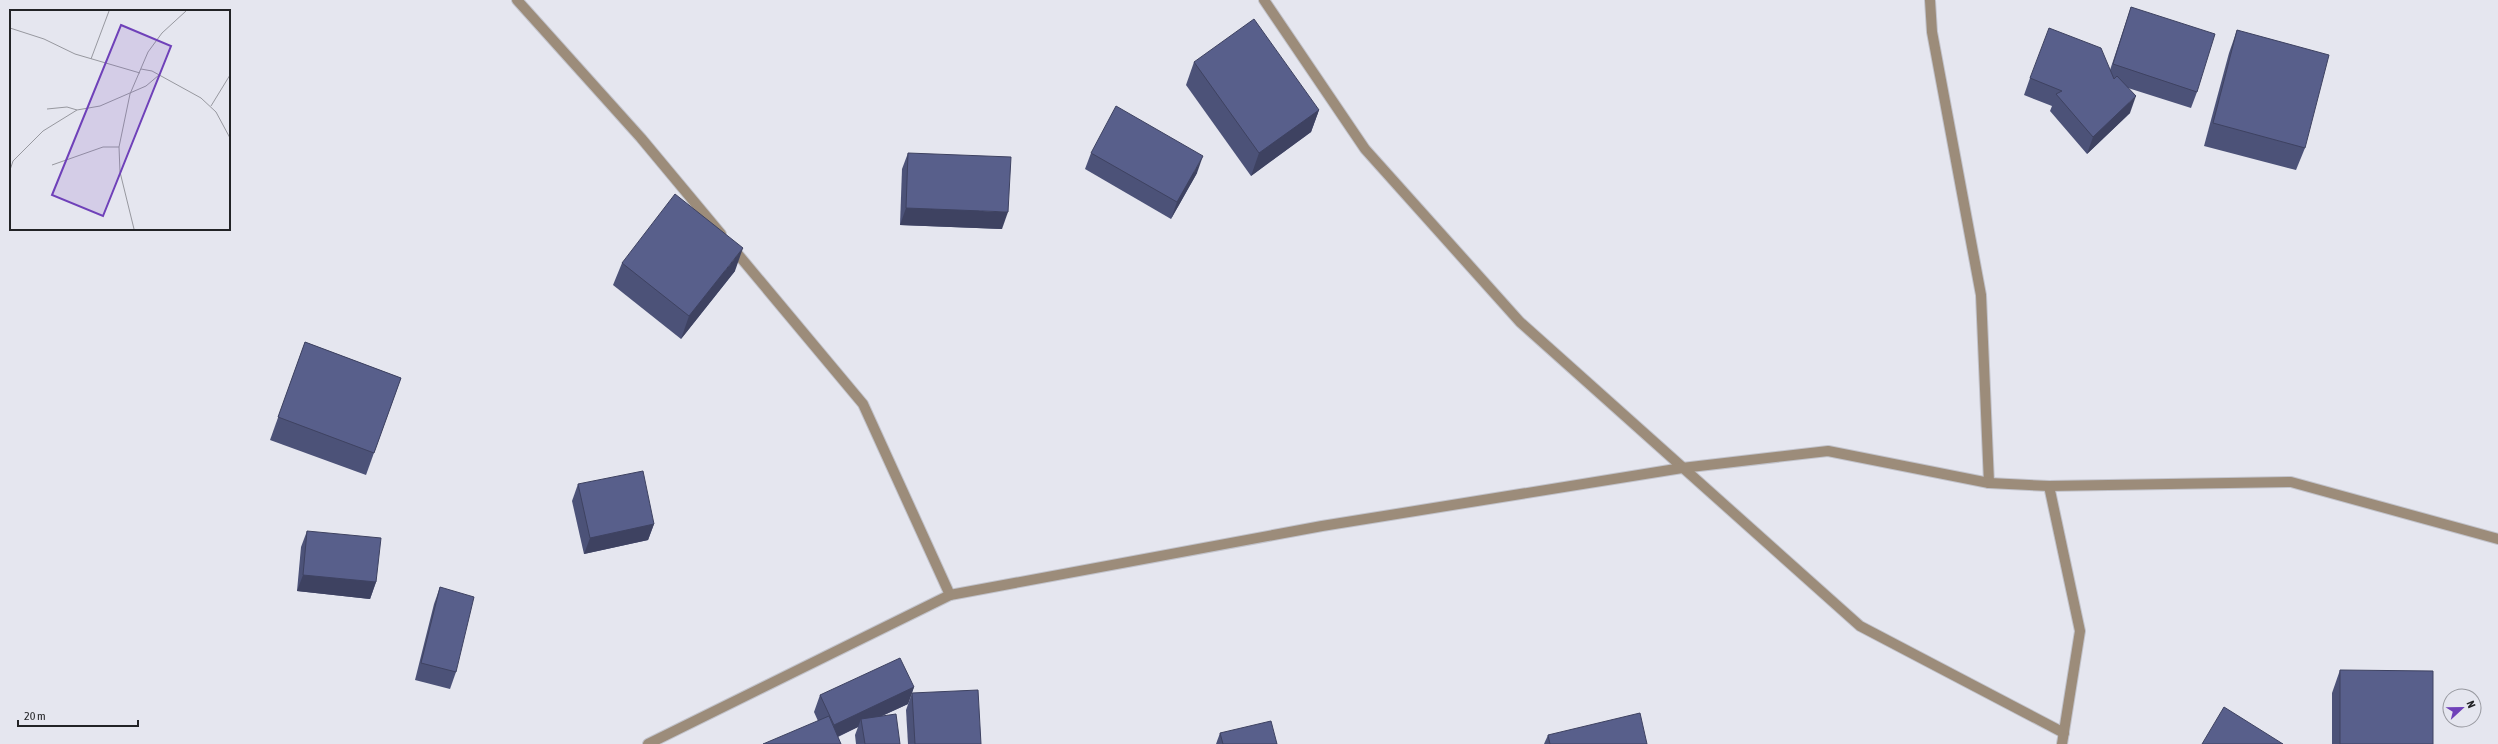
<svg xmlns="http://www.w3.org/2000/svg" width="2498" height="744" font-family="'Asap Condensed',sans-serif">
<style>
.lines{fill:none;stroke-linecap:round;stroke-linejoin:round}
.street-casing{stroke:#c2c3cb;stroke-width:12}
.street{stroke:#9c8c7a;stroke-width:10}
.wall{fill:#4c5278}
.shaded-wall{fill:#3e4261}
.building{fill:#585f8b;stroke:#3e4261}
.inset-road{fill:none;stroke:#97989f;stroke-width:1}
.view{fill:#6f41b9;fill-opacity:0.15;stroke:#6f41b9;stroke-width:2}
.inset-edge{fill:none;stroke:#222326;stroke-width:2}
</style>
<rect width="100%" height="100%" fill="#e5e6ef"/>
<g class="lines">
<g class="street-casing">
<g id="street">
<polyline points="517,0 641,138 721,234"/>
<polyline points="1264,0 1365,149 1520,322 1860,626 2064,733"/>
<polyline points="1930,0 1932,32 1981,295 1989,483"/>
<polyline points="731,246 863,404 950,595"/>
<polyline points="2049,486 2080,631 2062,744"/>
<polyline points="648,744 950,595 1322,526 1682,468 1828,451 1989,483 2049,486 2291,482 2498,539"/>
</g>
</g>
<use href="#street" class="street"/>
</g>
<g class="wall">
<polygon points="2131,7 2197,92 2191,108 2128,88 2130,113 2087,154 2050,111 2052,106 2024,95 2030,78 2110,70"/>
<polygon points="2237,30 2305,148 2296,170 2204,146 2229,53"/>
<polygon points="1194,62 1319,110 1311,132 1251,176 1186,85"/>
<polygon points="908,153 1002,229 900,225 902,169"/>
<polygon points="1091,153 1197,173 1171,219 1085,169"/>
<polygon points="622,263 735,271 681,339 613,285"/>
<polygon points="305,342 401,378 366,475 270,440"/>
<polygon points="578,484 654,524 648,540 584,554 572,501"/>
<polygon points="307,531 376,582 370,599 297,591 301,547"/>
<polygon points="440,587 456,672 450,689 415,680 434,604"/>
<polygon points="2340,670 2433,744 2332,744 2332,693"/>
<polygon points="914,687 908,704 882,716 900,744 856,744 855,735 858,727 838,737 818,721 814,712 820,695"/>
<polygon points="912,693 981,744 908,744 906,710"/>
<polygon points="1220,733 1277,744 1216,744"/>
<polygon points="1548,735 1647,744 1544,744"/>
</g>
<g class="shaded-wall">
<polygon points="2136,96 2130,113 2087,154 2093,137"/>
<polygon points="1319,110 1311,132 1251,176 1259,153"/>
<polygon points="1203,156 1197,173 1171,219 1177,202"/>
<polygon points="906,208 1008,212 1002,229 900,225"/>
<polygon points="743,248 735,271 681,339 689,316"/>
<polygon points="654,524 648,540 584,554 590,538"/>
<polygon points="303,575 376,582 370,599 297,591"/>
<polygon points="914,687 908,704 862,725 861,719 858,727 828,741 834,725"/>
</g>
<g class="building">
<polygon points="2131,7 2215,34 2197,92 2113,64"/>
<polygon points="1254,19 1319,110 1259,153 1194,62"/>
<polygon points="2049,28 2101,48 2114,79 2117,76 2136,96 2093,137 2056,94 2062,91 2030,78"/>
<polygon points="2237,30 2329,55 2305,148 2213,123"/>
<polygon points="1116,106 1203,156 1177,202 1091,153"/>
<polygon points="908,153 1011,157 1008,212 906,208"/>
<polygon points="675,194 743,248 689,316 622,263"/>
<polygon points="305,342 401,378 374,453 278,417"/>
<polygon points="643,471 654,524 590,538 578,484"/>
<polygon points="307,531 381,538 376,582 303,575"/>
<polygon points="440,587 474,597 456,672 421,663"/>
<polygon points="900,658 914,687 834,725 820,695"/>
<polygon points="2340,670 2433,671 2433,744 2340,744"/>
<polygon points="978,690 981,744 915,744 912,693"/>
<polygon points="2224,707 2283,744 2202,744"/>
<polygon points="1640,713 1647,744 1550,744 1548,735"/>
<polygon points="896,714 900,744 865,744 861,719"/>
<polygon points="829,716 841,744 763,744"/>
<polygon points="1271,721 1277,744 1223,744 1220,733"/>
</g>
<g transform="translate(10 10)">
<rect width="220" height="220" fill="#e5e6ef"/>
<path class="inset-road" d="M0,18l34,11 31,15 65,19M81,49l18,-48M131,59l11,2 49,27 15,14 14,26M201,96l19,-31M37,99l20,-2 10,3 23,-4 46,-20 13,-11M42,155l51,-18h16M0,160l3,-9 30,-30 34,-21M124,219l-14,-57 -1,-25 11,-53 18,-42 14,-19 24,-22"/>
<path class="view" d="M111,15l50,21 -68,170 -51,-21z"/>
<rect width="220" height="220" class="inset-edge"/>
</g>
<g transform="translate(2462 708) rotate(68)"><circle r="19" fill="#e5e6ef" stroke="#97989f"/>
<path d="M0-3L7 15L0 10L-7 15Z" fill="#6f41b9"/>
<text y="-6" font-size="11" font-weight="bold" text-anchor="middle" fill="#222326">N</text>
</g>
<path d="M18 720v6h120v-6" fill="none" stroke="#222326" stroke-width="2"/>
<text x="24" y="720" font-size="12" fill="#222326" stroke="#e5e6ef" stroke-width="3" paint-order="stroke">20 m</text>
</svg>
